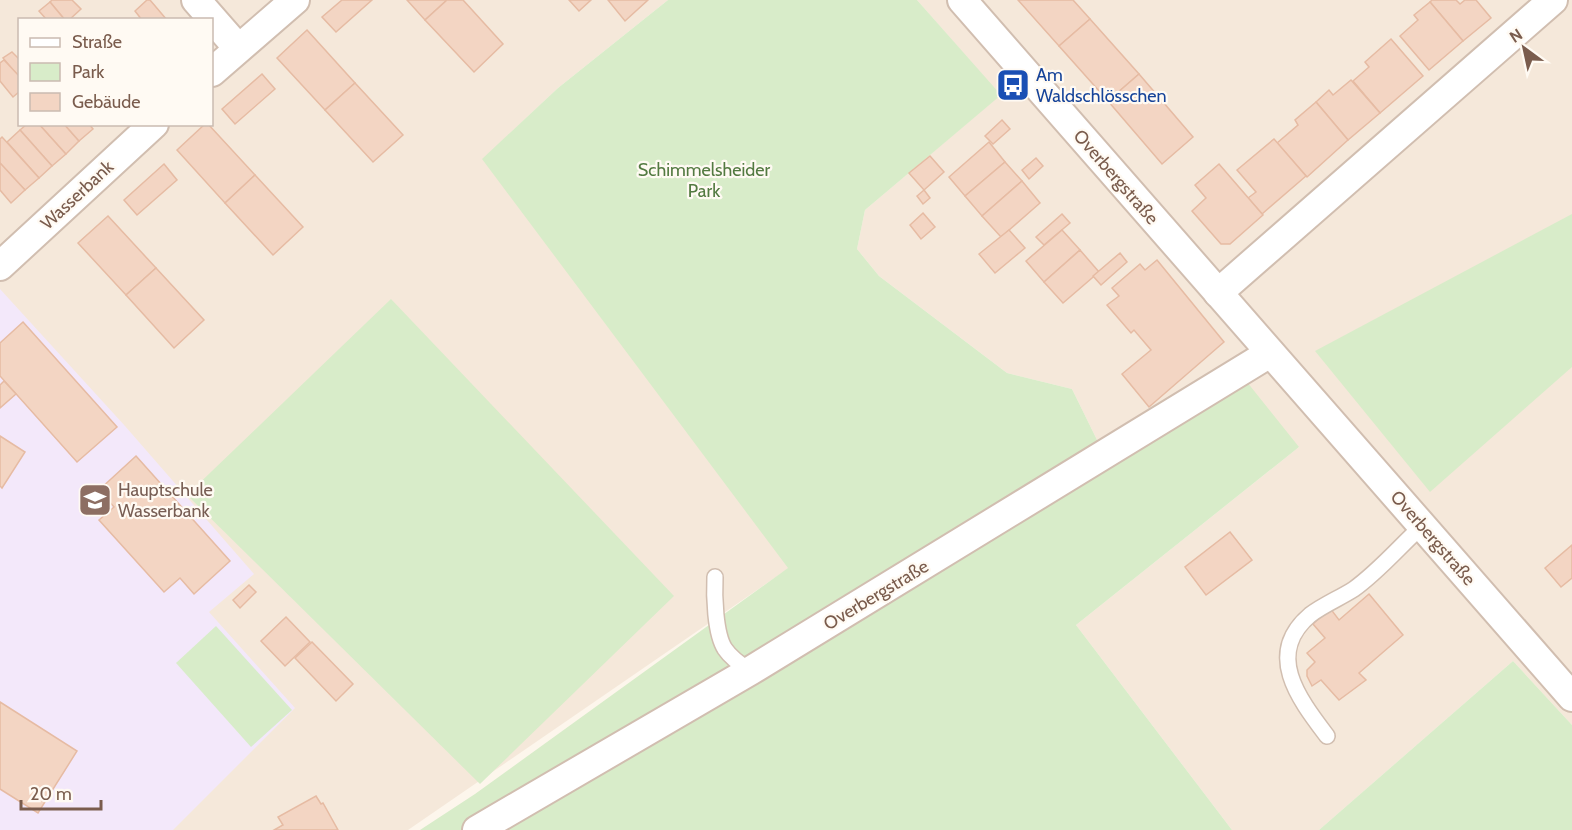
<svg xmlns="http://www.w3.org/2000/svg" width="1572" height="830" font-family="Cabin,sans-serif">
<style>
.residential{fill:#f5e8da;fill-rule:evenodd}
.education{fill:#f3e8fa}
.green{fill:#d8ecc9}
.building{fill:#f3d5c3;stroke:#e6bba3;stroke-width:1.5}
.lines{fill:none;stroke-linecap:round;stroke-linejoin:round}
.lane-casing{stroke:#d1beb0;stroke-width:18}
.street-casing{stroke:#d1beb0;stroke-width:32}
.lane{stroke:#fff;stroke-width:15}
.street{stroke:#fff;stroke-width:28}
.labels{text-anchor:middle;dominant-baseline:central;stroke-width:4.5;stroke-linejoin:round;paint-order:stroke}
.transit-label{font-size:18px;fill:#164399;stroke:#fffaf3;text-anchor:start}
.park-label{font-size:18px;fill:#537a41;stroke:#fffaf3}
.street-label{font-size:18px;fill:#7a5c4d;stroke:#fffaf3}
.education-label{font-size:18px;fill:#785e54;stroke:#fffaf3;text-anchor:start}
</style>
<rect width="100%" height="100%" fill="#fdf6ec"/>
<g class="residential">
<path d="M0,0h668l-110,88 -75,71 306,409 -381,262h-408zM20,20h192v104h-192z"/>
<polygon points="917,0 1572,0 1572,725 1513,661 1319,830 1232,830 1076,625 1299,447 1099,444 1072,389 1007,373 879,276 857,249 865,210 1000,95"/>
</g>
<polygon class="education" points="0,289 125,426 254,574 209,612 295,708 173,830 0,830"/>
<g class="green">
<polygon points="668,0 917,0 1001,95 865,210 857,249 879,276 1007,373 1072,389 1099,444 1239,372 1299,447 1076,625 1232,830 420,830 475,794 788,568 482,159 558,88"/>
<polygon points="1572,214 1572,367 1430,492 1315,351"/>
<polygon points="391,299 674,596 480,784 187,495"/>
<polygon points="216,626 292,710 251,747 176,663"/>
<polygon points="1513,661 1572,725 1572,830 1319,830"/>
</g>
<g class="building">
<polygon points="52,0 72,0 81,9 69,20 65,20 50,2"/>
<polygon points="147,0 150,0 167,20 142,20 135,11"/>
<polygon points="342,0 372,0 336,32 322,17"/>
<polygon points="407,0 447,0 425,20"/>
<polygon points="447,0 463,0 503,44 474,72 425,20"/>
<polygon points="569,0 591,0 579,11"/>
<polygon points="608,0 648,0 625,21"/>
<polygon points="1018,0 1073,0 1090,19 1059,46"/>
<polygon points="1432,0 1456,0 1460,4 1465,0 1476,0 1491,18 1463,41 1430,2"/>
<polygon points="50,2 65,20 47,20 39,11"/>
<polygon points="1430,2 1463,41 1429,70 1400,36 1418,20 1414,15"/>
<polygon points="1090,19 1139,74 1108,101 1059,46"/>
<polygon points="307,30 355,83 325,110 277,58"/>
<polygon points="1391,39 1423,76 1380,113 1353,81 1369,67 1365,62"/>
<polygon points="12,52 20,60 19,77 3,58"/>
<polygon points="4,60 20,77 20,91 13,97 0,81 0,63"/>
<polygon points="262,74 275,89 235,124 222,109"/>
<polygon points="1139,74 1193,137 1162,164 1108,101"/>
<polygon points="1351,80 1380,113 1348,140 1316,102 1329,90 1333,95"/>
<polygon points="355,83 403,135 373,162 325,110"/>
<polygon points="1316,102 1348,140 1307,177 1277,143 1298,125 1295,120"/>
<polygon points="1002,120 1010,129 993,144 985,136"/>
<polygon points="27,124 39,124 66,154 52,166 20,130"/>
<polygon points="39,124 64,124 79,141 66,154"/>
<polygon points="64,124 89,124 93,129 79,141"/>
<polygon points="205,124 208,124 255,175 225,203 177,150"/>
<polygon points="20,130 52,166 39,178 7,142"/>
<polygon points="2,137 39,178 25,190 0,163 0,139"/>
<polygon points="1274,139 1306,176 1262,214 1248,198 1256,192 1237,170"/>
<polygon points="989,142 1005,162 965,196 949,177"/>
<polygon points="930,156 944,172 924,190 909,173"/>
<polygon points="1036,158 1043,166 1029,179 1022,170"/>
<polygon points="1005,162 1022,181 982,216 965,196"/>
<polygon points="0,163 25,190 11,203 0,190"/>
<polygon points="164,164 177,180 137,215 124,200"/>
<polygon points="1219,164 1263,215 1230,244 1221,244 1192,211 1206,198 1195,185"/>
<polygon points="255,175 303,227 273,255 225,203"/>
<polygon points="1022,181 1040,203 1001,237 982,216"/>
<polygon points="924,190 930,198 923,204 917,196"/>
<polygon points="923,213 935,227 921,239 910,225"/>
<polygon points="1062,214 1070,223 1044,245 1036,237"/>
<polygon points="108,216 156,268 126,295 78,243"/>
<polygon points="1009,230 1025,248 995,273 979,254"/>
<polygon points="1062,230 1080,250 1044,282 1026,261"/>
<polygon points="1080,250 1099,272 1063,303 1044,282"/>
<polygon points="1120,253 1127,262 1101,285 1093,276"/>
<polygon points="1157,260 1224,342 1149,407 1122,374 1151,350 1134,330 1131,333 1107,305 1119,296 1112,288 1140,264 1145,270"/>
<polygon points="156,268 204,320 174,348 126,295"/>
<polygon points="23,322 117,427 77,462 0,376 0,343"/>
<polygon points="4,381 16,394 0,408 0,385"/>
<polygon points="0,436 25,452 2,488 0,486"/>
<polygon points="136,456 230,561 194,594 180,578 164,592 99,520 114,507 99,490"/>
<polygon points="1230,532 1252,560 1206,595 1185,567"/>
<polygon points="1572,545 1572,578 1561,587 1545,568"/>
<polygon points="249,585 256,592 240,608 233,600"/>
<polygon points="1369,594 1403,635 1359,673 1366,680 1339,700 1321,680 1312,686 1307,676 1307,670 1315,662 1307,653 1325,638 1313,624 1330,608 1339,620"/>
<polygon points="286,617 310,642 285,666 261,641"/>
<polygon points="312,642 353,684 336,701 295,658"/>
<polygon points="0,702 77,751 38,813 0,789"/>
<polygon points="316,796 321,804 323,803 338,830 274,830 283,825 278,817"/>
</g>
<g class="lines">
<g class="lane-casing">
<g id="lane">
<path d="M715,577c-1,18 0,57 10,72 6,9 16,16 25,22"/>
<path d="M1327,736c-28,-37 -63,-82 -17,-121 13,-10 30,-17 44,-26 25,-18 45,-42 68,-63"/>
</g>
</g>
<g class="street-casing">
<g id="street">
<polyline points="196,0 238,48"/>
<polyline points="962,0 1572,697"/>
<polyline points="212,72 295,0"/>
<polyline points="0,266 154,124"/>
<polyline points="1218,293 1553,0"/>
<polyline points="477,830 750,671 1270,353"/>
</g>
</g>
<use href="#lane" class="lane"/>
<use href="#street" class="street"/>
</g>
<defs>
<g id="bus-square" transform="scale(1.725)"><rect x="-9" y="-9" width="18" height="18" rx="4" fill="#1a4fb4" stroke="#fffaf3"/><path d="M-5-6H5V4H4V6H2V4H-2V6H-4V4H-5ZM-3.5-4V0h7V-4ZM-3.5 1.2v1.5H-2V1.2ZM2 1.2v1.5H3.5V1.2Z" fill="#fff"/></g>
<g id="school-square" transform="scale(1.725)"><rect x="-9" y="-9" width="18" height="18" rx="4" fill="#8d6e63" stroke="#fffaf3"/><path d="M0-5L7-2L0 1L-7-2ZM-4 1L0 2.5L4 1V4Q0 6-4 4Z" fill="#fff"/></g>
</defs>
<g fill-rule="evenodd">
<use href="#bus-square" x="1013" y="85"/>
<use href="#school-square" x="95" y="500"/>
</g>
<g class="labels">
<g class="transit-label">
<text x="1036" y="75">Am<tspan x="1036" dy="21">Waldschlösschen</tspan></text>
</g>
<g class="park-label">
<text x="704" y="170">Schimmelsheider<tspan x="704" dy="21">Park</tspan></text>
</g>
<g class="street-label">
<text transform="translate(1116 177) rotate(49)">Overbergstraße</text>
<text transform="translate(77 195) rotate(-43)">Wasserbank</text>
<text transform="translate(1433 538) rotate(49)">Overbergstraße</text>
<text transform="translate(876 595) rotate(-31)">Overbergstraße</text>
</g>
<g class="education-label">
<text x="118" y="490">Hauptschule<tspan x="118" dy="21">Wasserbank</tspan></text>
</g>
</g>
<rect x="18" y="18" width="195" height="108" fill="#fffaf3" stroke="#cabbb1" stroke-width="1.5"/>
<rect x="30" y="38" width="30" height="9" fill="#ffffff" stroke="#cabbb1" stroke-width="1.5"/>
<text x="72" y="48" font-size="18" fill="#7a5c4d">Straße</text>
<rect x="30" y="63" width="30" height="18" fill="#d8ecc9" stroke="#cabbb1" stroke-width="1.5"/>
<text x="72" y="78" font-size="18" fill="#7a5c4d">Park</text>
<rect x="30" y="93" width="30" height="18" fill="#f3d5c3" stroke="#cabbb1" stroke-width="1.5"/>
<text x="72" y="108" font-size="18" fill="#7a5c4d">Gebäude</text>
<g transform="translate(1524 48) rotate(327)" stroke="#fffaf3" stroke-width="4.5" paint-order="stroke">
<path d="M0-4.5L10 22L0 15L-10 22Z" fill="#7a5c4d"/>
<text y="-9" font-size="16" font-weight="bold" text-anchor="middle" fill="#7a5c4d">N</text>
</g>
<path d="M21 800v9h80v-9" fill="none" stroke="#7a5c4d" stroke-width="3"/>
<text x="30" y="800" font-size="18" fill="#7a5c4d" stroke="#fffaf3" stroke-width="4.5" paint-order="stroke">20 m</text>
</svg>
